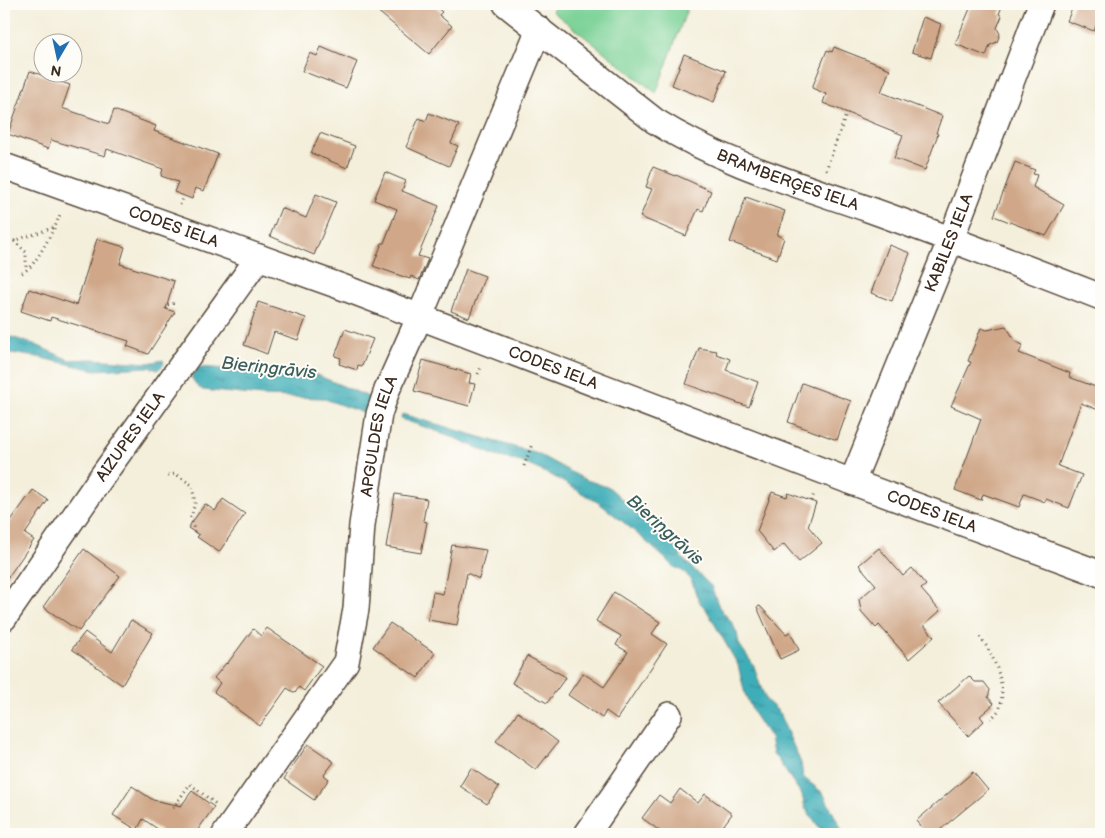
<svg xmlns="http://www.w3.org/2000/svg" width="1105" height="838" font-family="'Balsamiq Sans',sans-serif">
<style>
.grass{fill:#7ad196;stroke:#5a7e5a}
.water{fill:url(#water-ripples);stroke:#3c6c6b}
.building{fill:#d0a889}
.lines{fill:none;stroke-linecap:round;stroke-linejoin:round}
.minor-casing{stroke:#57483a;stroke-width:28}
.path{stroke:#57483a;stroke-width:3;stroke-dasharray:1 4;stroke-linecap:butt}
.minor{stroke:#fff;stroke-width:25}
.labels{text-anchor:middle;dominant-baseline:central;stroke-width:4;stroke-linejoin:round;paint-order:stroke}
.street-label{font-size:16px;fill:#3b2a1e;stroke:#fdfcf7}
.water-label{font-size:18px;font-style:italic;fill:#3c5e5c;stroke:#fdfcf7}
</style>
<defs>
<pattern id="water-ripples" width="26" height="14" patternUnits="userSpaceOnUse" patternTransform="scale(1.25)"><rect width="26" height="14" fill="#3dadb8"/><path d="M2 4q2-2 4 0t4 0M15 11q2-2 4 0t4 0" fill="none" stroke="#348d95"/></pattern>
</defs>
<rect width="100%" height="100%" fill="#fdfcf7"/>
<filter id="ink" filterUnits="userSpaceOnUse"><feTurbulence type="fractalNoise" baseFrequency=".02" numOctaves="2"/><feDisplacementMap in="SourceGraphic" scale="10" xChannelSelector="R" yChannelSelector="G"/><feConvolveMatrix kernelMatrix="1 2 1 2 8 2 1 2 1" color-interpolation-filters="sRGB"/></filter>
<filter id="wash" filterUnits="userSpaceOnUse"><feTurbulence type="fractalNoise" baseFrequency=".0096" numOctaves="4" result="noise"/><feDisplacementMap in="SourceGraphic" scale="20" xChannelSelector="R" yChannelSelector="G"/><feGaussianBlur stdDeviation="1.12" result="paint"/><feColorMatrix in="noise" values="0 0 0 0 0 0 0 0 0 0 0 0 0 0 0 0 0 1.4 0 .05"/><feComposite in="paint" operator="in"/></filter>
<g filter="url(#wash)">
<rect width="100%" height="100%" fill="#f4efdb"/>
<polygon class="grass" points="555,4 689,4 656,93 552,11"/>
<g class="water">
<polygon points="4,335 34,344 69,360 92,359 148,363 163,360 164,364 158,370 149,367 95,370 37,357 4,352"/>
<polygon points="199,367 317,375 371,398 366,414 322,398 262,396 203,390 198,387 191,377"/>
<path d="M402,414l136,40 46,25 26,9 70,64 1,5 30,29 8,21 13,16 5,10 2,11 15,22 6,19 6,15 12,11 23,52 2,14 20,16 21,41h-20l-19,-26 -3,-13 -29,-42 -3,-15 -16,-24 -9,-20 -7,-29 -32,-56c-14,-12 -8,-22 -19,-34 -7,-8 -14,-5 -21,-16l-39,-34 -28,-22 -48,-28 -30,-13 -25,-6 -48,-21 -47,-16z"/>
</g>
<g id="blocks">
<g class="building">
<polygon points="369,4 432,4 442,12 439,15 452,26 429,54"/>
<polygon points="972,4 1003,4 999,14 1002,16 997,28 1000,34 997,42 990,45 986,56 955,44"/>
<polygon points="1074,4 1101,4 1101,13 1094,31 1067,21"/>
<polygon points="923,17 941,24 931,58 912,52"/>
<polygon points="321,47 357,62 346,88 302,71 310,53 317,56"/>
<polygon points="834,47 890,69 881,92 942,116 936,133 938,134 925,170 894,158 903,135 823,103 826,94 812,88 827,50 832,52"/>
<polygon points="684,54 726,71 714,102 672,85"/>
<polygon points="30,71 70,85 62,108 109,124 114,110 156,126 154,131 218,154 204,191 195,188 192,199 174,192 178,182 161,176 163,169 107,149 105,156 51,140 48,149 8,134"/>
<polygon points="429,113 459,125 451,143 458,146 449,166 406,147 419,118 426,121"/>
<polygon points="320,133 355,146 347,168 311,153"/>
<polygon points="1015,162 1035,170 1033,174 1037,175 1033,187 1064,205 1046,236 994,216"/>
<polygon points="653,167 676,176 676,175 711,191 703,211 698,209 686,236 640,217 652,189 646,187"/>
<polygon points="385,172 406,181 402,191 439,206 418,256 428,259 419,280 411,276 410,279 373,266 382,243 384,243 397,209 374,200"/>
<polygon points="316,194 336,202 314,255 270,236 281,208 306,218"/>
<polygon points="746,197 785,211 777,235 784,238 777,259 730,242"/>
<polygon points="97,239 125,247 120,264 174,281 166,309 175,312 148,354 127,346 129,341 51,317 50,321 21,311 29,289 76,305"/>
<polygon points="889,245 910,253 892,301 871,293"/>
<polygon points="466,269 485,276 469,318 451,311"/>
<polygon points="258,302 306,318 298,340 274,332 267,354 244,345"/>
<polygon points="1006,326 1016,342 1023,345 1019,353 1070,373 1069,377 1101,389 1101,411 1081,403 1058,466 1082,475 1069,508 1046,499 1045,502 1024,494 1019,507 983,494 981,500 955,490 981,419 951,406 971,362 968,361 981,328 987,330"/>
<polygon points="345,329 373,339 362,366 358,365 357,370 339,364 341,358 335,356"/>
<polygon points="699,348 717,351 716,354 730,359 726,370 758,382 749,407 686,384"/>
<polygon points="423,360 471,374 469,383 475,384 469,406 414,391"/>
<polygon points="802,383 851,401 837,440 788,422"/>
<polygon points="33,490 48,500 25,534 34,540 4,583 4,520 9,523"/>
<polygon points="772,492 787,497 788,493 816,503 808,526 822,543 799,562 784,544 774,552 757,531"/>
<polygon points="395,494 427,499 423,521 427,522 421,553 386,547"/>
<polygon points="223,499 245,514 219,552 197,537 199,535 188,528 205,504 215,511"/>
<polygon points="452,545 486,550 479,579 467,573 457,625 428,620 433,592 443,594"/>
<polygon points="879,548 903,576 912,568 926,585 921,589 940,611 924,625 934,637 909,659 879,625 876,628 861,611 859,599 876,585 859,565"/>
<polygon points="84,549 120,576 79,631 43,607"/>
<polygon points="614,592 660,622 652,634 667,644 617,719 606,711 602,718 568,695 583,673 604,687 628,652 616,645 621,636 596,621"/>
<polygon points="760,606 786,634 790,632 799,650 780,659 757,607"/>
<polygon points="131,620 153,633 122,685 72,649 85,632 112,652"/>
<polygon points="390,623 435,653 418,678 373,647"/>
<polygon points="267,628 322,666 304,691 299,687 295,693 287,688 260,726 214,692 220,683 214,678 226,663 227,664 253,629 261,636"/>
<polygon points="527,656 566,677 547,703 512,683"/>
<polygon points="969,676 975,682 984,682 990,690 988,697 994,704 980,716 984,721 968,736 938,703"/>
<polygon points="518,712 558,742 536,770 496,741"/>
<polygon points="308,744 334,762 324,775 329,779 314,800 284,779"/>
<polygon points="471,768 499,787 487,804 460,786"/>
<polygon points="973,772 988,790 935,834 927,834 916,821"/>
<polygon points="132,786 153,800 181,806 192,791 214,807 195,834 165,834 143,819 137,830 113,815"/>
<polygon points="680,789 698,803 705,794 732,814 717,834 664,834 642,818 659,795 670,803"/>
</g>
</g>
</g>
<g filter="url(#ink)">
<use href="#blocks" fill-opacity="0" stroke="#57483a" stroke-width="1"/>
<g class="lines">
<g class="minor-casing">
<g id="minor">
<path id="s1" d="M506,4l149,117c65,41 141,63 213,88 78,28 156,58 233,88"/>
<path id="s2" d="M4,166l338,121 510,195 249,92"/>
<path id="s3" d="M852,482l99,-243 90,-235"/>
<path id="s4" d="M4,618l94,-136 161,-225"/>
<path id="s5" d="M225,834l121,-172 10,-53 6,-84 17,-111 8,-24 33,-74 119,-287"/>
<polyline points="587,834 669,715"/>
</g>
</g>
<g class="path">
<polyline points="826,170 847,112"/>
<polyline points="180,205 184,196"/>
<polyline points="4,241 14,241 55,227 61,212"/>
<polyline points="14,241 26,252 26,270"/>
<path d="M22,273c14,-7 25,-33 33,-46"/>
<polyline points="166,309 167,305 175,303"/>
<polyline points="478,374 482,365"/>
<polyline points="524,466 532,444"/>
<polyline points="168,475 175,474 192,485 195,503 191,517 195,535"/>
<polyline points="811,501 815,492"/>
<path d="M980,637c13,16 27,49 20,70 -1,4 -6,9 -9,12"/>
<polyline points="173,808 190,784 217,805"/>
</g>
<use href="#minor" class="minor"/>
</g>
</g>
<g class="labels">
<g class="street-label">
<text stroke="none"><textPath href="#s1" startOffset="335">BRAMBERĢES IELA</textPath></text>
<text stroke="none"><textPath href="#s2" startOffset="180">CODES IELA</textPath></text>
<text stroke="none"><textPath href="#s3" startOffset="258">KABILES IELA</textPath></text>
<text stroke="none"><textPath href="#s2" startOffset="585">CODES IELA</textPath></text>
<text stroke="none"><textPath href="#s4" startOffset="221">AIZUPES IELA</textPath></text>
<text stroke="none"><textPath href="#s5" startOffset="439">APGULDES IELA</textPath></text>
<text stroke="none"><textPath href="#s2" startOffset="990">CODES IELA</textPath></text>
</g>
<g class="water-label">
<text transform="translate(269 368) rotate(6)">Bieriņgrāvis</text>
<text transform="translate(665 530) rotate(42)">Bieriņgrāvis</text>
</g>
</g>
<rect width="1105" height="838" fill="none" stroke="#fdfcf7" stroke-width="20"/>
<g transform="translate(58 58) rotate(189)"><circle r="24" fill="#fdfcf7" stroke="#afa8a0"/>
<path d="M0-4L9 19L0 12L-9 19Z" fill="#1f6fb2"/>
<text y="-8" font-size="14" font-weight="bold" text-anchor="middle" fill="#3b2a1e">N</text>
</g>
</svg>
